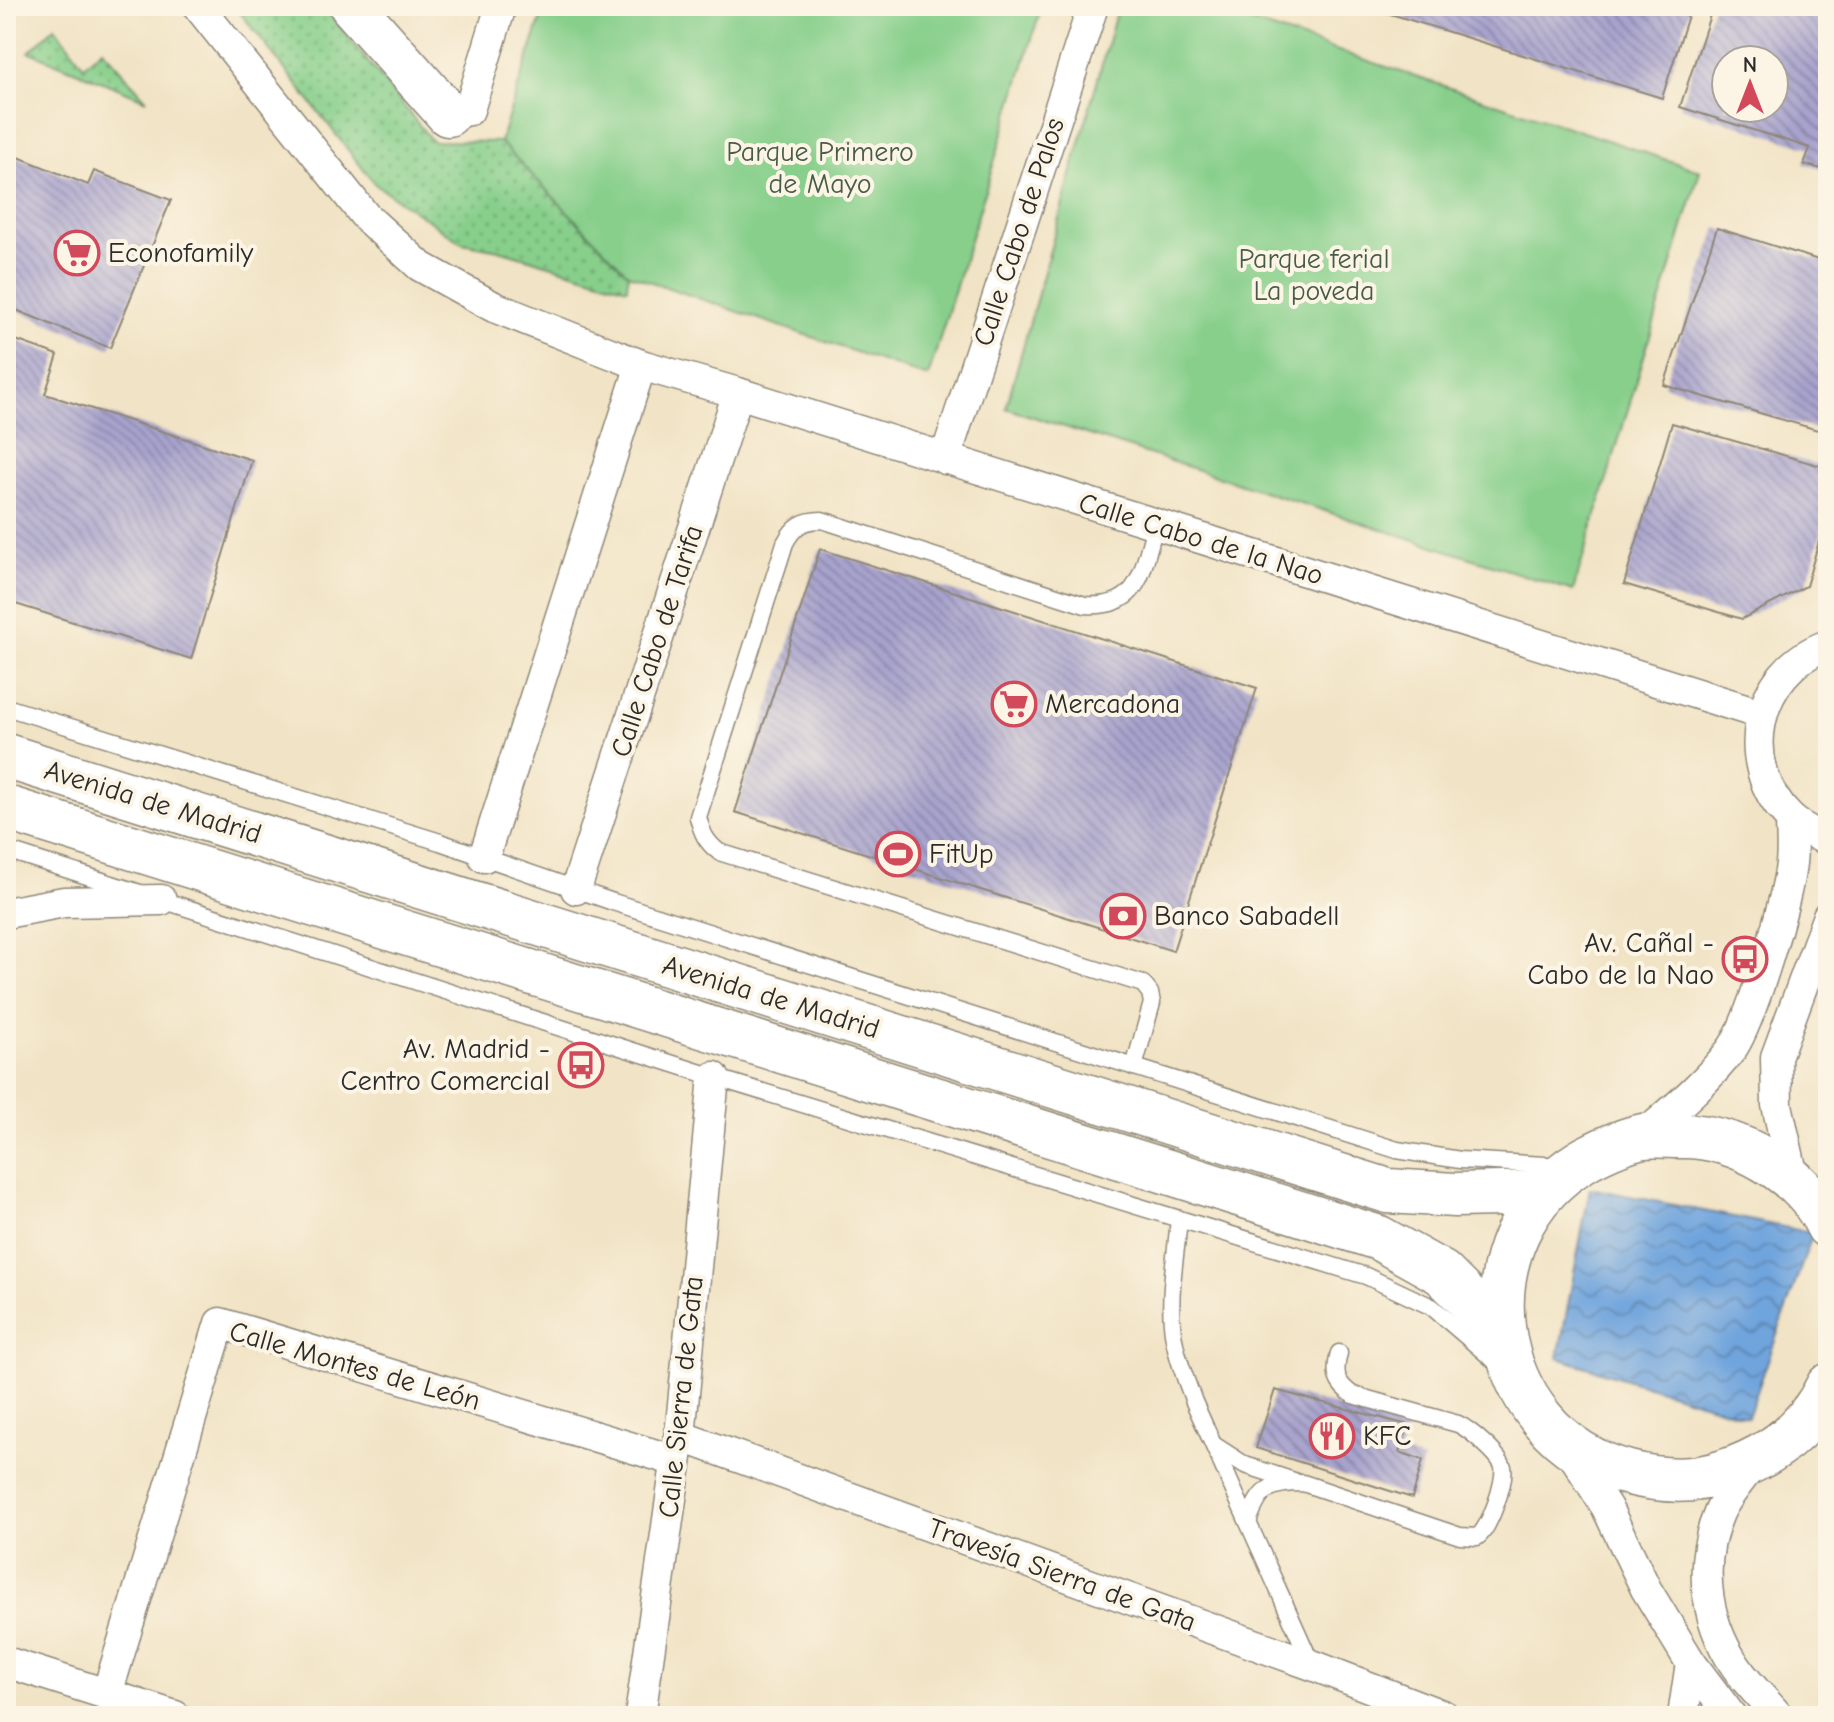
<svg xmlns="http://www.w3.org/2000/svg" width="1834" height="1722" font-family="'Comic Neue',sans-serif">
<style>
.green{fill:#87cf8b;stroke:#597d5b;stroke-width:2}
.garden{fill:url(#garden-dots);stroke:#597d5b;stroke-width:2}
.water{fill:url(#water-waves);stroke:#4e6884;stroke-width:2}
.building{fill:url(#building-back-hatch);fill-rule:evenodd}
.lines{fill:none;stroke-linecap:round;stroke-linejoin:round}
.lane-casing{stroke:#8e8778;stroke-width:19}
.street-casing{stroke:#8e8778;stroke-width:33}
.primary-casing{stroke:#8e8778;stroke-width:47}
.highway-casing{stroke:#8e8778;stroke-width:47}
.lane{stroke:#fff;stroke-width:16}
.street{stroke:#fff;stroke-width:30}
.primary{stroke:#fff;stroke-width:44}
.highway{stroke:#fff;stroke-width:44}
.labels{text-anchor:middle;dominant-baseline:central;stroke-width:8;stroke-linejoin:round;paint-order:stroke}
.park-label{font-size:28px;fill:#475c48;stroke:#fcf5e5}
.street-label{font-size:28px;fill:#2b2b2b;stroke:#fcf5e5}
.poi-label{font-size:28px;fill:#2b2b2b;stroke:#fcf5e5;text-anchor:start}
</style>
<defs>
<pattern id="garden-dots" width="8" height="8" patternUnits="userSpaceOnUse" patternTransform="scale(2)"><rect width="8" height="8" fill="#87cf8b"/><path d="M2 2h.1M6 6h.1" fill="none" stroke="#6fa872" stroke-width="1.8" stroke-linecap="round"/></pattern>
<pattern id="water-waves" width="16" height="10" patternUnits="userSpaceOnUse" patternTransform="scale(2)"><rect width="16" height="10" fill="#70a4dd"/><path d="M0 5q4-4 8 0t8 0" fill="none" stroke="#5c86b3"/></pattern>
<pattern id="building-back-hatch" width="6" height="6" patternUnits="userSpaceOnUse" patternTransform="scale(2)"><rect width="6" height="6" fill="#a8a3cd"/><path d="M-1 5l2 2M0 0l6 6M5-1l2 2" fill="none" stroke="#8985a7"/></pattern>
</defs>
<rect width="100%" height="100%" fill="#fcf5e5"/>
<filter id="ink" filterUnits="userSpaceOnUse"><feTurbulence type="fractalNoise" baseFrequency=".0125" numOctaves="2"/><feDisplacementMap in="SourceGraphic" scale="16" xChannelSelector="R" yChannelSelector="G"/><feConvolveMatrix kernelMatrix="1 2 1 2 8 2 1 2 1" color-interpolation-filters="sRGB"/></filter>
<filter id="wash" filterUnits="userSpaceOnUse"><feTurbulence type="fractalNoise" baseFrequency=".006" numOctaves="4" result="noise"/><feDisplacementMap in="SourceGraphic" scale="32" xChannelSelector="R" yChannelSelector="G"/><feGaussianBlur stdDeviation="1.8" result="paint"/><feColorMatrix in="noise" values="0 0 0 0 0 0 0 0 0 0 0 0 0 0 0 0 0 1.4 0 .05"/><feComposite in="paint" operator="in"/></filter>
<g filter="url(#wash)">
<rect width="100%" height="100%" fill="#f1e3c5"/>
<g class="green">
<polygon points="545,6 1042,6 928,377 628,274 500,142"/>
<polygon points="1118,6 1203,6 1700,171 1573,591 1006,408"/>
</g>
<g class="garden">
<polygon points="235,6 323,6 432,141 500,142 628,274 627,288 499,250 462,243 375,184"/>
<polygon points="55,27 84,66 102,49 147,100 29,52"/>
</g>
<polygon class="water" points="1590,1188 1813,1233 1748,1417 1558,1358"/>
<g id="blocks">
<g class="building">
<polygon points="1365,6 1691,6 1662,98"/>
<path d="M1713,6l115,1v164l-24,-7 6,-16 -130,-41zM1726,60h48v48h-48z"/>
<polygon points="6,152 88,185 94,171 171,200 110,348 6,306"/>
<polygon points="1717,228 1828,263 1828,433 1664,385"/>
<polygon points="10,338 58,355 45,394 252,460 191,659 6,601 6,351"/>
<polygon points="1672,423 1828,468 1828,510 1806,586 1742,619 1624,584"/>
<polygon points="820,549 1257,688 1173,951 735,812"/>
<polygon points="1275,1390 1408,1425 1399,1452 1423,1460 1412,1498 1256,1448"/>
</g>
</g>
</g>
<g filter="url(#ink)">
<use href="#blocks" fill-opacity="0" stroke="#8e8778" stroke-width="2"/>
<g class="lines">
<g class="lane-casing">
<g id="lane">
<polyline points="6,707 440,842 613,902 1397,1150 1460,1160 1563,1166"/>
<polyline points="6,850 714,1077 1366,1276 1432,1307 1502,1367"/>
<path d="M1134,1067l18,-64 -2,-10 -7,-9 -424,-132c-13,-10 -17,-19 -21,-35l87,-274c9,-17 18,-23 37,-23l263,85c58,4 56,-36 71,-81"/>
<path d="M1179,1219c-3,35 -10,71 -7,105 2,27 13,53 22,78l118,263"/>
<polyline points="1214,1445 1245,1465 1294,1481"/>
<path d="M1248,1522c12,-33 20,-39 55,-39l157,53 17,1c12,-7 29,-56 26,-70 -3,-12 -34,-38 -45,-43l-105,-29c-18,-12 -19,-22 -14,-42"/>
</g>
</g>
<g class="street-casing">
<g id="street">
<polyline points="198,6 366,217 420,266 494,307 605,351 641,365 738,393 1761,714"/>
<polyline points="448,114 469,110 501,6"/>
<polyline points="945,459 1093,6"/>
<path d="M1828,645c-73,25 -93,119 -38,173 10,10 26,16 38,23"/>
<polyline points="484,857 641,365"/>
<polyline points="576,889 738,393"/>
<polyline points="6,913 64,902 161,900"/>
<path d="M1643,1136c31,-27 63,-53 88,-86 20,-27 57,-153 60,-187 2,-15 0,-30 0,-44"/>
<polyline points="1794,1181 1777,1105 1776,1057 1828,916"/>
<polyline points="680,1436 1312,1665 1444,1716"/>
<polyline points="1567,1445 1607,1508 1646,1589 1691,1663 1731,1716"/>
<path d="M1754,1462c-11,16 -27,33 -35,51 -23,54 -13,115 23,162 11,14 24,27 36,41"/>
<polyline points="6,1662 175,1716"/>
<polyline points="107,1694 220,1323 676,1461"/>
<polyline points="640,1716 680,1436 714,1077"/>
<polyline points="1683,1716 1691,1663"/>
</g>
</g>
<g class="primary-casing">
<polyline id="primary" points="352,6 448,114"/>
</g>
<g class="highway-casing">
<g id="highway">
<polyline points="6,756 1388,1191 1455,1195 1543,1193"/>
<polyline points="6,808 1379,1238 1442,1273 1502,1333"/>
<path d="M1828,1226c-24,-52 -92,-92 -148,-90 -12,0 -25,-1 -37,0 -20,4 -39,13 -56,22 -132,75 -105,278 42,315 31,8 64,10 95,-1 46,-15 83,-42 104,-86"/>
</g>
</g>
<use href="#lane" class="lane"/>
<use href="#street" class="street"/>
<use href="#primary" class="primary"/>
<use href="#highway" class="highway"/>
</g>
</g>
<defs>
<g id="supermarket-ring" transform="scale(2.3)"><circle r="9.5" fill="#fcf5e5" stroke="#d1495b" stroke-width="1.5"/><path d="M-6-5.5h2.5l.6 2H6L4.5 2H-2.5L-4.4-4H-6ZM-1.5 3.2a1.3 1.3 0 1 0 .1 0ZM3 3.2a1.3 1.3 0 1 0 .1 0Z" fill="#d1495b"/></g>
<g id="stadium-ring" transform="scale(2.3)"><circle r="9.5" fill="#fcf5e5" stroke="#d1495b" stroke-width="1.5"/><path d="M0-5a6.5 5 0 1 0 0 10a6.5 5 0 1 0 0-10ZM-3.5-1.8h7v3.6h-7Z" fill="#d1495b"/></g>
<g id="bank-ring" transform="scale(2.3)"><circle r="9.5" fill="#fcf5e5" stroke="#d1495b" stroke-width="1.5"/><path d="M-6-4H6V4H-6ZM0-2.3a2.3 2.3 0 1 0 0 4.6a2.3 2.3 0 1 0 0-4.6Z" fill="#d1495b"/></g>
<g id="bus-ring" transform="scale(2.3)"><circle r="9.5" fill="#fcf5e5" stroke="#d1495b" stroke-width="1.5"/><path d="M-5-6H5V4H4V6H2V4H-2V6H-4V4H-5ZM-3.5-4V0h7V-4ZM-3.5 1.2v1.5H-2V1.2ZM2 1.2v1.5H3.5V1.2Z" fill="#d1495b"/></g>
<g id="restaurant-ring" transform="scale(2.3)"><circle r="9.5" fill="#fcf5e5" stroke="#d1495b" stroke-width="1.5"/><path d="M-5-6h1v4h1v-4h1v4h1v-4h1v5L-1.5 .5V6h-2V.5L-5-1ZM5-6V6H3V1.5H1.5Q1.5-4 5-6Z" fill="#d1495b"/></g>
</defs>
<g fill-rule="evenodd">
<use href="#supermarket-ring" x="77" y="253"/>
<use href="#supermarket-ring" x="1014" y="704"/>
<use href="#stadium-ring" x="898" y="854"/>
<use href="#bank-ring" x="1123" y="916"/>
<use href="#bus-ring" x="1745" y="959"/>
<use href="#bus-ring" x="581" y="1065"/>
<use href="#restaurant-ring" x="1332" y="1436"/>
</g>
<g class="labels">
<g class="park-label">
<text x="820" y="152">Parque Primero<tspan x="820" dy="32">de Mayo</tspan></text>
<text x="1314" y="259">Parque ferial<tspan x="1314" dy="32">La poveda</tspan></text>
</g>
<g class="street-label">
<text transform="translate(1019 232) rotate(-72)">Calle Cabo de Palos</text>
<text transform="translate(1201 539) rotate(17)">Calle Cabo de la Nao</text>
<text transform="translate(657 641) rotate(-72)">Calle Cabo de Tarifa</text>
<text transform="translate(153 802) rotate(17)">Avenida de Madrid</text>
<text transform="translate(771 997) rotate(17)">Avenida de Madrid</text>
<text transform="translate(355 1366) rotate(16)">Calle Montes de León</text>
<text transform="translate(681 1397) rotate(-84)">Calle Sierra de Gata</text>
<text transform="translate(1062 1575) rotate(20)">Travesía Sierra de Gata</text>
</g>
<g class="poi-label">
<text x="108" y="253">Econofamily</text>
<text x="1045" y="704">Mercadona</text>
<text x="929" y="854">FitUp</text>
<text x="1154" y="916">Banco Sabadell</text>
<text x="1714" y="943" text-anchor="end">Av. Cañal -<tspan x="1714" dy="32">Cabo de la Nao</tspan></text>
<text x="550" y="1049" text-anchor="end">Av. Madrid -<tspan x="550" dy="32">Centro Comercial</tspan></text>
<text x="1363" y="1436">KFC</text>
</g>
</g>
<rect width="1834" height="1722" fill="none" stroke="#fcf5e5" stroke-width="32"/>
<g transform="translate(1750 84)"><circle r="38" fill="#fcf5e5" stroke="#a8a49b" stroke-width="2"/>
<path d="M0-6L14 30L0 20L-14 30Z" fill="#d1495b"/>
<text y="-12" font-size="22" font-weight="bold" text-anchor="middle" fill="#2b2b2b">N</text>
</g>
</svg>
